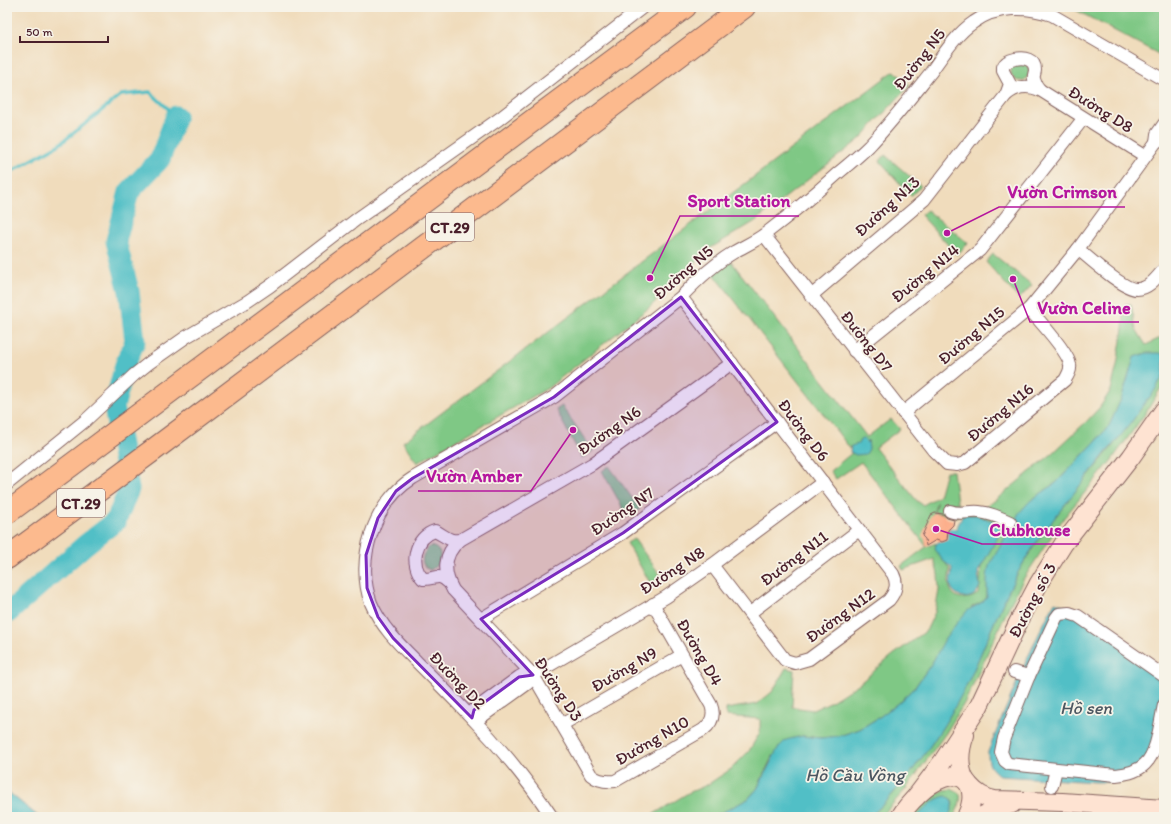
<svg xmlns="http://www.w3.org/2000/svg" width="1171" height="824" font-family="Itim,sans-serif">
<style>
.green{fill:#7fc885;stroke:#647458}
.water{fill:#51bfc6;stroke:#4e6f78}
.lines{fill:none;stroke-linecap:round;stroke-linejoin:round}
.stream{stroke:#51bfc6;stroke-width:3.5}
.river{stroke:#51bfc6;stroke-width:21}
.building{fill:#fdab86}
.street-casing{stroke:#84615e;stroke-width:14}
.secondary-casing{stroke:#84615e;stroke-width:20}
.highway-casing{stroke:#84615e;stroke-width:24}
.street{stroke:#fff;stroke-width:12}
.secondary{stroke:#fee3d2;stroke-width:18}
.highway{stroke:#fcba8e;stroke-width:22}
.marked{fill:#7b2cbf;fill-opacity:0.2;stroke:#7b2cbf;stroke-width:3;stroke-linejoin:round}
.labels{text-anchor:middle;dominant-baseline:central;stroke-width:3.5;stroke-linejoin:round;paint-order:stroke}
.shield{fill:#f7f3e8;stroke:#7e5f64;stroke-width:1}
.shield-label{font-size:16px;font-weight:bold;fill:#4a1f2b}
.street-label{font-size:17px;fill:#4a1f2b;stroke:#f7f3e8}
.water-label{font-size:18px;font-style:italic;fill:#4c5761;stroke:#f7f3e8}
.leader{fill:none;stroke:#b5179e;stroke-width:1.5}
.callout-dot{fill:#b5179e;stroke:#f7f3e8;stroke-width:1.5}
.callout-label{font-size:18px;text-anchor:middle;font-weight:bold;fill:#b5179e;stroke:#f7f3e8;stroke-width:3.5;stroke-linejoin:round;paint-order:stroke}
</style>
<rect width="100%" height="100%" fill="#f7f3e8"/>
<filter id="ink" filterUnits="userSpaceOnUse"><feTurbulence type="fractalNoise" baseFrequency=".025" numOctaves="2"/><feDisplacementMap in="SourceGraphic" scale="8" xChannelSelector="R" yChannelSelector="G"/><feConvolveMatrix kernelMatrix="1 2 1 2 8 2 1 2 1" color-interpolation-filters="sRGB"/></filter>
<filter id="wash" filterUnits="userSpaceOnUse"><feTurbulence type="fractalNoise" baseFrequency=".012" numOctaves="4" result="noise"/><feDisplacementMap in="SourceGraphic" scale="16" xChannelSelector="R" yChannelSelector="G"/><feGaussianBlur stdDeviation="0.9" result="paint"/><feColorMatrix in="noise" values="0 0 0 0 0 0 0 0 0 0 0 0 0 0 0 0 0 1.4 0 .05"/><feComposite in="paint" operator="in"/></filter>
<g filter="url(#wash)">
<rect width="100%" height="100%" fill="#f0dcbc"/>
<g class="green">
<polygon points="1070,7 1164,7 1164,57"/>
<circle cx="1020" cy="72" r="9"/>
<polygon points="894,71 910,85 860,139 754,222 709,249 650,307 548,388 417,463 403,442"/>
<polygon points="885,155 921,186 911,196 880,161"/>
<polygon points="927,210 968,243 957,255 921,215"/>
<polygon points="993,254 1032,285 1019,299 986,262"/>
<path d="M727,256l140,181 24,-18 9,10 -25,19 42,53 6,4 16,-9 7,-25h7l4,31 6,8 16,-1 14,-7 60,-49 34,-32 13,-14 11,-17 6,-25 6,-37 2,-24h6l5,25 10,16 18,-9v24l-33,8 -8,29 -14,29 -14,16 -39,41 -26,18 -42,70 -1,26 -3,4 -12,6 -10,10 -30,46 -17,24 -17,16 -17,13 -21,13 -21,7 -18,2 -19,-2 -30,21 -15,32 -9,10 -15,9 -20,9h-64l39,-24 19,-8 24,-16 18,-18 11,-19v-13l-34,-3v-7l31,-5 15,-12 14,-24 8,2 -2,37 21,3 19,-9 28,-18 33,-28 33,-24 9,-19 4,-22 -1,-16 -4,-15 -31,11 -2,-4 25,-19 10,-4c-1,11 8,17 14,26 0,5 -2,11 -1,15 2,16 19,18 30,9l2,-26 21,-43 -31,-10 -15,3 -22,-5 3,-10 -7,19 3,2 -9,7 2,16 -65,-84 -25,17 -6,-8 23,-19 -143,-183z"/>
<path d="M1164,370v13l-19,31 -34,47 -48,58 -39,59 -15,29 -44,95 -19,31 -41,57 -24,27h-11c39,-36 77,-91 100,-139 18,-39 33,-81 55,-118 31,-50 72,-92 107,-139 12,-16 21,-34 32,-51z"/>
<polygon points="562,406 593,451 582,458 556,410"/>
<polygon points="609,466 640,509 628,517 602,471"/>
<polygon points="634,539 664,580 653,588 627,543"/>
<path d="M430,546c16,3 11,19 0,24 -12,-5 -8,-17 0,-24z"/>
<path d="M952,789c15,3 6,19 2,28h-6l5,-13 -2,-5 -11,-1 -3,1 -7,5 -13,13h-5c10,-13 23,-27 40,-28z"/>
</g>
<g class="water">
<path d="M1147,353h13l4,2v20l-14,23 -3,1c-12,20 -27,38 -42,55 -27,35 -57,69 -80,106 -22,37 -37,79 -55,118 -23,48 -61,103 -100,139h-157l35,-18 9,-10 21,-41 8,-8 16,-4 19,2 18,-2 21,-7 21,-13 17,-13 17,-16 17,-24 13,-24 11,-15 11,-13 17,-10 3,-4v-20l2,-11 30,-53 11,-12 26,-18 39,-41 14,-16 13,-29 11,-36 1,-4z"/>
<polygon points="864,438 867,443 868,440 869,449 866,454 856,455 850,452 851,446 858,444 860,440"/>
<path d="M963,515h13l22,8 2,4 -1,8 -21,37 2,14c-4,11 -13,15 -23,8 -3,-2 -5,-4 -6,-7 -2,-6 1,-13 1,-19l-10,-8 -7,-11 1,-5 12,-9v-7l8,1z"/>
<path d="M1055,602l18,7 91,62v56l-16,40 -26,15h-26l-96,-6c-10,-8 -12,-11 -12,-24 21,-51 41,-102 67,-150z"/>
<polygon points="7,791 39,817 7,817"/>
<path d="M946,796c10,4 6,14 2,21h-31c8,-9 17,-19 29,-21z"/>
</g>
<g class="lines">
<polyline class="stream" points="7,174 60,144 121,95 150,92 176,116"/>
<polyline class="river" points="7,614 85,545 116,521 129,489 114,407 125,365 135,341 129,291 116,241 129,192 160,159 176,116"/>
</g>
<g id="blocks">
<polygon class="building" points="935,513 943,514 947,518 954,520 953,525 948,530 947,540 942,542 936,540 926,546 925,539 922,536 931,515"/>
</g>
</g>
<g filter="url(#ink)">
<use href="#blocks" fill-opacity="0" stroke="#84615e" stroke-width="1"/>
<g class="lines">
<g class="street-casing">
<g id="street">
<path d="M1006,95l4,-11 -7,-13v-4c2,-5 7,-7 12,-8 9,-2 20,0 20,11 0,3 -2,6 -1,9 1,5 3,8 6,11"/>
<polyline points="1156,142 1157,134 1164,124"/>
<path d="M764,235l169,215 14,14 10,1 8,-2 100,-83c3,-5 6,-10 5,-15 -1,-12 -32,-46 -41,-56"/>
<path d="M1078,249c11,9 46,41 59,40 12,0 20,-12 27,-20"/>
<path d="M811,296l113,-96 82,-105c10,-9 22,-10 34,-5l105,66"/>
<path d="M681,297l212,277c5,10 3,17 -4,26l-80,59 -14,4 -10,-3 -73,-95"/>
<polyline points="854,351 980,250 1083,119"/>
<polyline points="903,413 1029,309 1078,249 1156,142 1164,138"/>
<polyline points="7,484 86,420 134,375 149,363 186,337 248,301 270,286 357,219 499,119 643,7"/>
<path d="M950,511c9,4 19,0 29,1 11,1 20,5 31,10"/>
<path d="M448,582c-10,-10 -13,-2 -25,-3 -14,-15 -8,-42 12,-48 9,4 14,11 25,9"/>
<path d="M653,604l58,101c4,10 1,18 -8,25l-88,51c-9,1 -17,0 -24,-6l-58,-100 -80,-85c-10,-18 -10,-36 7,-50l132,-76 140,-101"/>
<polyline points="750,613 859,530"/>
<polyline points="481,619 623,533 777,422"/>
<polyline points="1014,672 1029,676"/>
<path d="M1164,676l-86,-60 -9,-3 -10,1 -3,4 -28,60 -24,60 -3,14 4,9 4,3 107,11c10,-1 21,-3 29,-11 13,-12 15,-42 19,-59"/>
<polyline points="472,718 472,714 474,710 519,677 526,673 533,675 666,597 712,565 823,482"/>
<polyline points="472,718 476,719 480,718 527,684 531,680 533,675"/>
<polyline points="563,724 682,655"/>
<polyline points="1052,786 1056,769"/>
<path d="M552,817c-24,-36 -51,-69 -82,-101 -17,-18 -35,-36 -53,-54 -17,-17 -36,-35 -46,-59 -16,-43 3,-101 42,-125l141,-81 127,-100c16,-17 33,-33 53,-45 10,-6 22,-11 31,-18 25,-19 49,-39 72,-60 11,-9 22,-18 32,-28 22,-23 42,-49 62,-74 12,-17 25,-38 43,-50 22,-16 53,-16 78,-7l112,65"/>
</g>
</g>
<g class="secondary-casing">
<g id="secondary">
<path d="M965,780c-7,-15 -6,-29 0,-45"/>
<path d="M969,785c8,9 15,13 26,15l67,2 102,7"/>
<polyline points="915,798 943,761 979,706 1017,625 1039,583 1064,543 1131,457 1164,410"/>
<path d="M900,817c8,-14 28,-34 44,-39 28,-9 33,19 22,39"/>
<polyline points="980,817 998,808 1012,804"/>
</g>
</g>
<g class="highway-casing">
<g id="highway">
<polyline points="7,513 685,7"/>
<polyline points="7,558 156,448 744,7"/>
</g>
</g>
<use href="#street" class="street"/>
<use href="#secondary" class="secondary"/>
<use href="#highway" class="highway"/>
</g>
</g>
<path class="marked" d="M681,297l96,125 -154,111 -142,86 52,56 -14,2 -45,33 -2,8 -79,-80 -15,-21 -11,-29 -1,-33 12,-37 18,-27 17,-13 141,-81z"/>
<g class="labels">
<g class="shield">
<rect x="426" y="213" width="48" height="28" rx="3"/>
<rect x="57" y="489" width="48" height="28" rx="3"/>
</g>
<g class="shield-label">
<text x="450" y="227">CT.29</text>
<text x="81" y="503">CT.29</text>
</g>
<g class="street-label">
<text transform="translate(919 59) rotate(-52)">Đường N5</text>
<text transform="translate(1101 109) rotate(32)">Đường D8</text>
<text transform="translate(887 206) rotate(-42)">Đường N13</text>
<text transform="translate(683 272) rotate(-41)">Đường N5</text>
<text transform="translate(925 273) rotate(-39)">Đường N14</text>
<text transform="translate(971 335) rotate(-40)">Đường N15</text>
<text transform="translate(867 341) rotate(52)">Đường D7</text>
<text transform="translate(1000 412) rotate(-40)">Đường N16</text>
<text transform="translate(609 430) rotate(-35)">Đường N6</text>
<text transform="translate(804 430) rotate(53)">Đường D6</text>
<text transform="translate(622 511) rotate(-34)">Đường N7</text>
<text transform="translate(794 558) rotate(-37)">Đường N11</text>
<text transform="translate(672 570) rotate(-33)">Đường N8</text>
<text transform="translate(1032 600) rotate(-62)">Đường số 3</text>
<text transform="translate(840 615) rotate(-36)">Đường N12</text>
<text transform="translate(700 652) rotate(60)">Đường D4</text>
<text transform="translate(624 669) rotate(-30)">Đường N9</text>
<text transform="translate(458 680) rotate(46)">Đường D2</text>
<text transform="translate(559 689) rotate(57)">Đường D3</text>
<text transform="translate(652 740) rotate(-30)">Đường N10</text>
</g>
<g class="water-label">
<text x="1086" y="708">Hồ sen</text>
<text x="855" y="775">Hồ Cầu Vồng</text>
</g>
</g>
<path class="leader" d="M947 233L999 207H1125M650 278L680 216H799M1013 279L1030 322H1139M573 430L531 491H418M936 529L982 544H1079"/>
<g class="callout-dot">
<circle cx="947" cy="233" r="4"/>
<circle cx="650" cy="278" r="4"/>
<circle cx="1013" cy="279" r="4"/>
<circle cx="573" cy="430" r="4"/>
<circle cx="936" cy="529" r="4"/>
</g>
<g class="callout-label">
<text x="1062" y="198">Vườn Crimson</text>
<text x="739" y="207">Sport Station</text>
<text x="1084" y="314">Vườn Celine</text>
<text x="474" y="482">Vườn Amber</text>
<text x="1030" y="536">Clubhouse</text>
</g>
<rect width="1171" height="824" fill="none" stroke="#f7f3e8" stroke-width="24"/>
<path d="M20 36v6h88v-6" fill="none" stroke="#4a1f2b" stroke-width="2"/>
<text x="26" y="36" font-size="12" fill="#4a1f2b" stroke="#f7f3e8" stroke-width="3" paint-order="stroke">50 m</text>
</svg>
